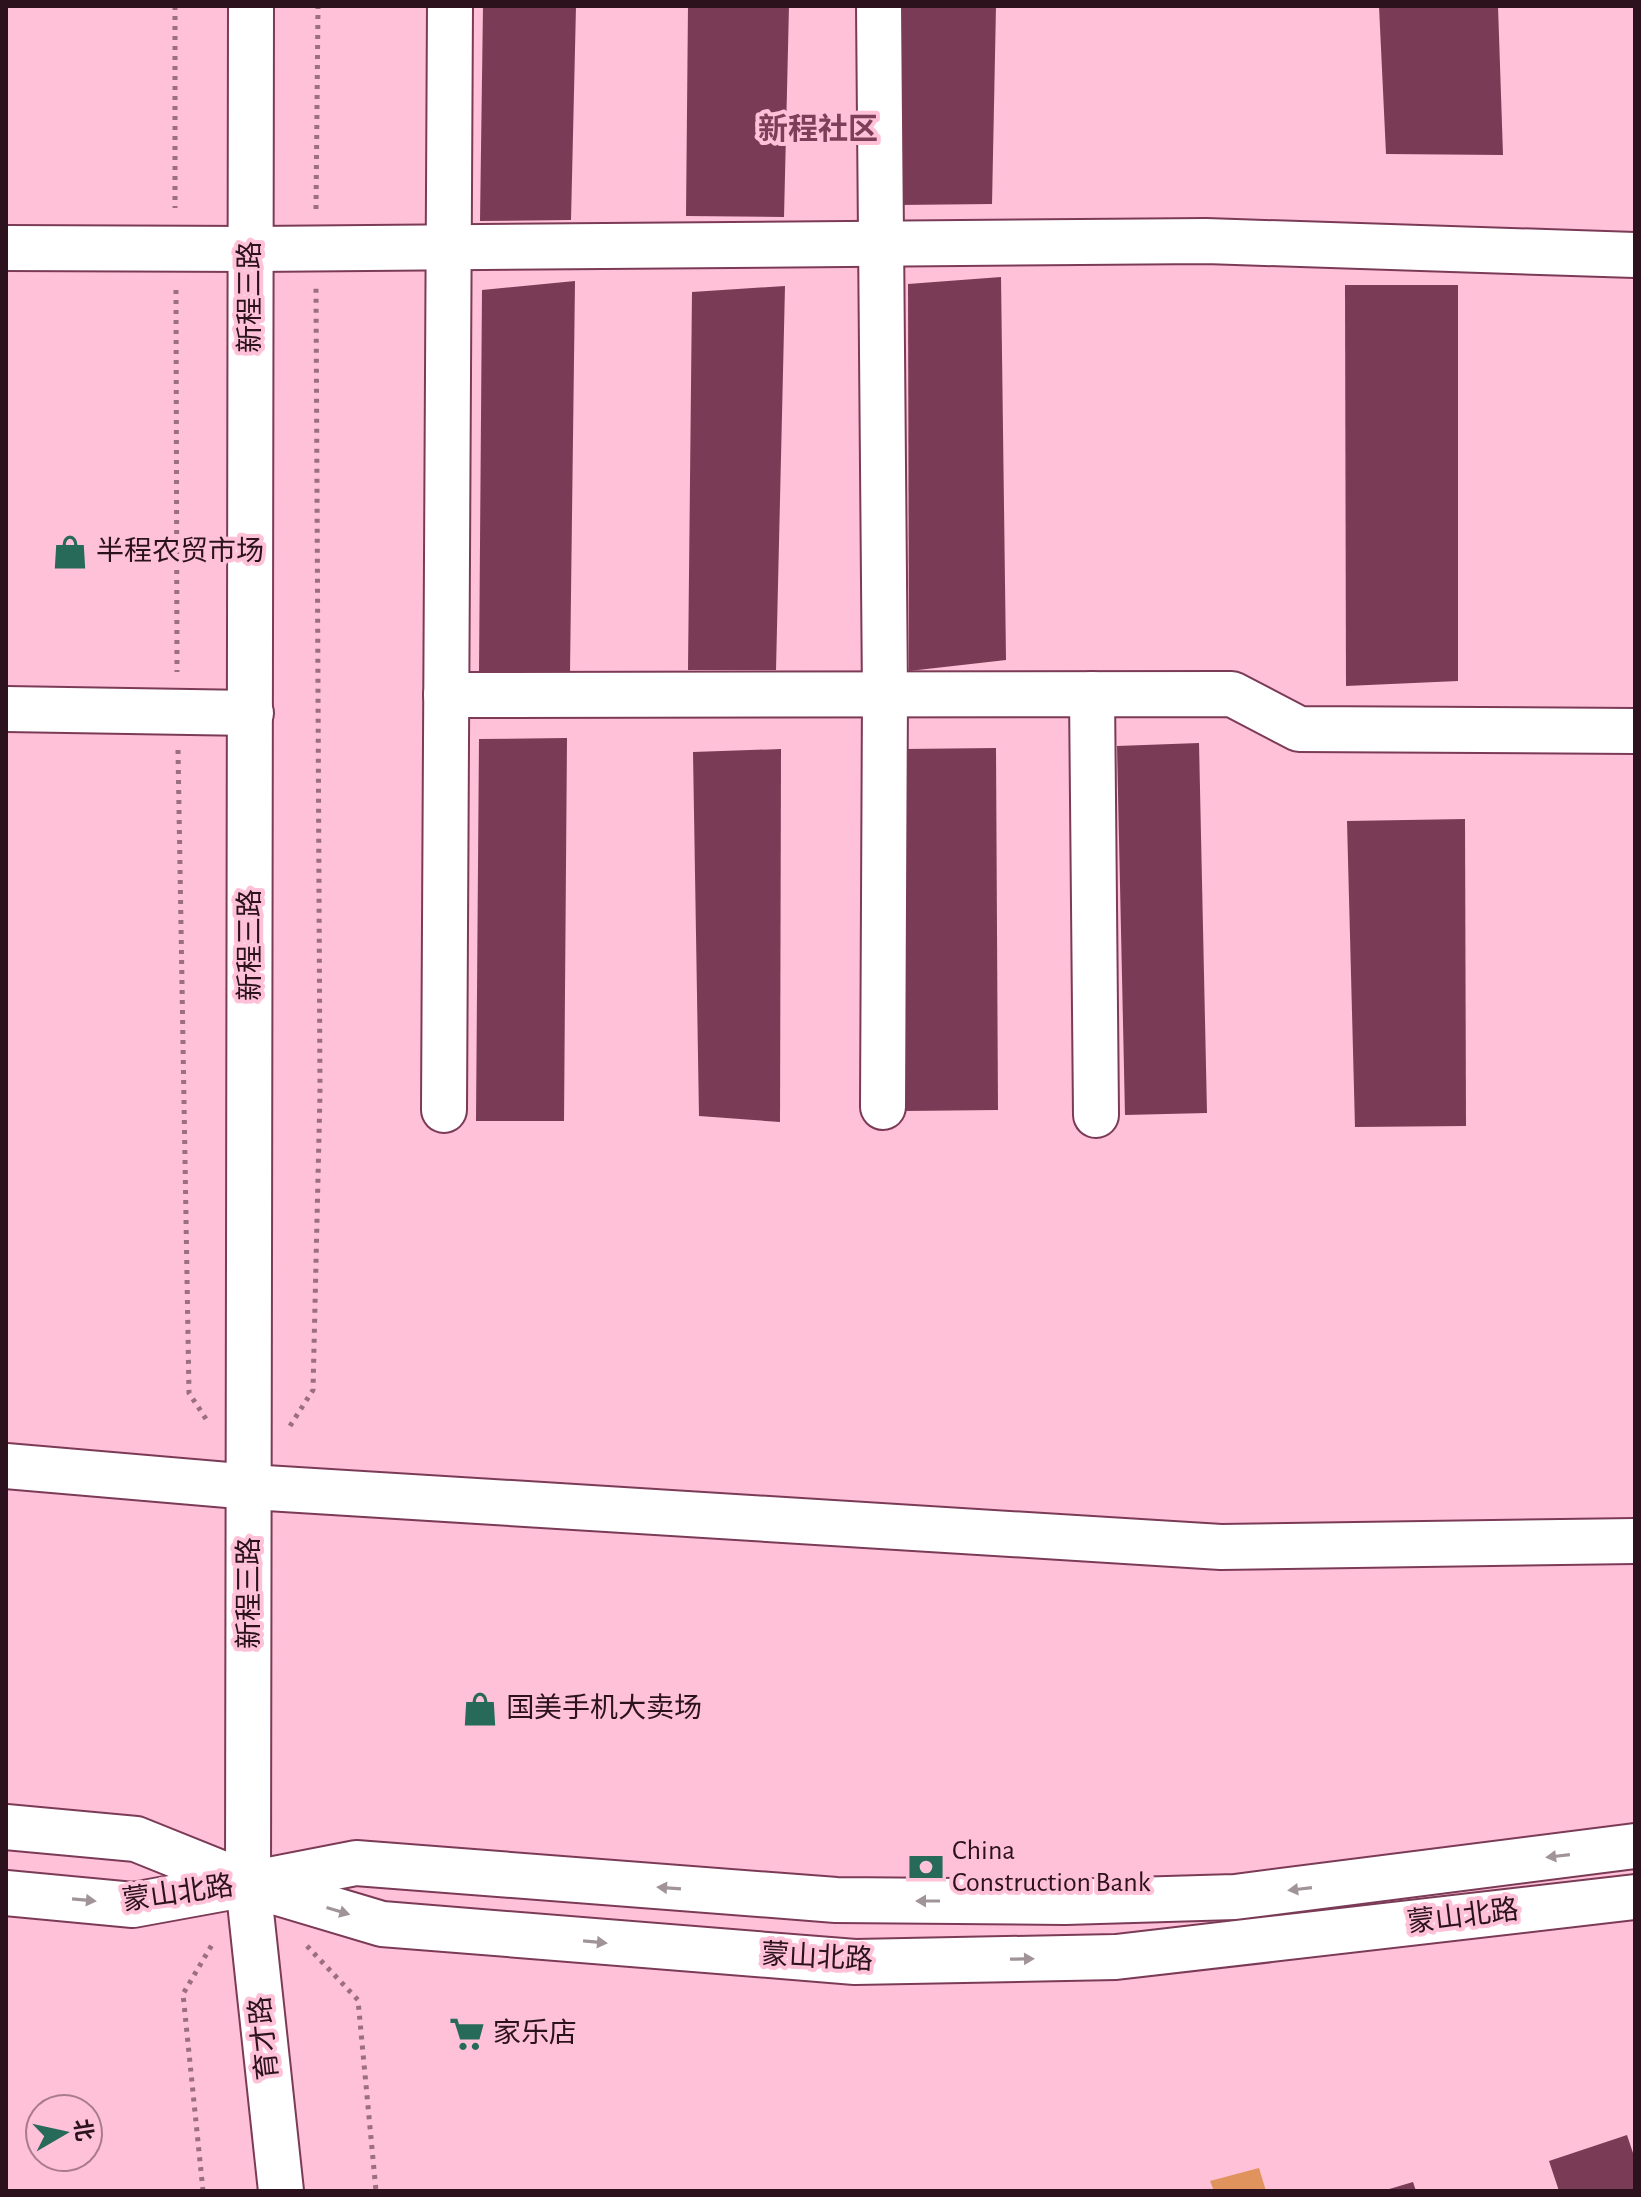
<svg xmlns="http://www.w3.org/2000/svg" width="1641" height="2197" font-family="'Alegreya Sans','Noto Sans SC',sans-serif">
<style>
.green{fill:#e1935d}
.building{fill:#7a3b56}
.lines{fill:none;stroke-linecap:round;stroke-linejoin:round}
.minor-casing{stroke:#7b3b57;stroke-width:48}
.major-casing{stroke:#7b3b57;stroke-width:48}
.path{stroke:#9b6f7f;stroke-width:5;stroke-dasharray:4 6;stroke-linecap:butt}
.minor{stroke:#fff;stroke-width:44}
.major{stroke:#fff;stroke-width:44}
.oneway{fill:#a09499}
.labels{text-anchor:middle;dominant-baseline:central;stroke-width:8;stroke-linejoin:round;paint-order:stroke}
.street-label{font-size:28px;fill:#2c121d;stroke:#fec1d7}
.poi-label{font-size:28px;fill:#2c121d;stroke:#fec1d7;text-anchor:start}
.neighbourhood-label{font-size:30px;font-weight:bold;fill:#7e3e59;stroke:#fec1d7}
</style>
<rect width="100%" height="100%" fill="#fec1d7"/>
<polygon class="green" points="1259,2168 1266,2191 1214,2191 1210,2181"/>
<g class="building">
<polygon points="483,6 576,6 571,220 480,221"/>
<polygon points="688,6 789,6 784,217 686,216"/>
<polygon points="902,6 996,6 992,204 898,205"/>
<polygon points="1379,6 1498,6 1503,155 1386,154"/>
<polygon points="1001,277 1006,660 909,671 908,284"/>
<polygon points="575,281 570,672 479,672 482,290"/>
<polygon points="1345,285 1458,285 1458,681 1346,686"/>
<polygon points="785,286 776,670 688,670 692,292"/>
<polygon points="567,738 564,1121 476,1121 479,739"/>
<polygon points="1199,743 1207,1113 1125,1115 1117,746"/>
<polygon points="996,748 998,1110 904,1111 905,749"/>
<polygon points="781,749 780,1122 699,1116 693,752"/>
<polygon points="1465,819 1466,1126 1355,1127 1347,821"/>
<polygon points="1627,2135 1635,2159 1635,2191 1559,2191 1549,2161"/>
<polygon points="1413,2182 1416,2191 1387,2191 1386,2190"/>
</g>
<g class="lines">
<g class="minor-casing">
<g id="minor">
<polyline points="879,6 885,695 883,1107"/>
<polyline points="6,248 251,249 1206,241 1635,255"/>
<polyline points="1092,694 1096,1115"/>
<polyline points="446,695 1232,694 1299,729 1635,731"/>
<polyline points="6,709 251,713"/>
<polyline points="444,1110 450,6"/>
<polyline points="6,1466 251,1487 1221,1547 1635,1541"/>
</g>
</g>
<g class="major-casing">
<g id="major">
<polyline points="251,6 248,1884 281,2191"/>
<polyline points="6,1827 136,1839 248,1884 356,1863 836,1900 1065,1902 1235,1897 1635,1846"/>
<polyline points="6,1893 133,1905 248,1884 382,1924 855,1962 1116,1957 1635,1897"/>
</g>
</g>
<g class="path">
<polyline points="175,6 175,208"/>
<polyline points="316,209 318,6"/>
<polyline points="176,290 177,672"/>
<polyline points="178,750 189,1393 208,1422"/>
<polyline points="290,1426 313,1390 320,1093 316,287"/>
<polyline points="307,1946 358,2000 376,2191"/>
<polyline points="203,2191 183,1994 213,1943"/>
</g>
<use href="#minor" class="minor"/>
<use href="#major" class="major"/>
</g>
<defs><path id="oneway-solid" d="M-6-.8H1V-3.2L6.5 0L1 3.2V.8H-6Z" transform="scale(2)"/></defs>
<g class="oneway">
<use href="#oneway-solid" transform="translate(1558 1856) rotate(173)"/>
<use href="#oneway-solid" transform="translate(669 1888) rotate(-176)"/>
<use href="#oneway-solid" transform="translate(1300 1889) rotate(173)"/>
<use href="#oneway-solid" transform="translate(84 1900) rotate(5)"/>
<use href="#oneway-solid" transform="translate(928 1901) rotate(-180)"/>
<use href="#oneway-solid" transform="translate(338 1911) rotate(17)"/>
<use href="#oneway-solid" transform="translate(595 1942) rotate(5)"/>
<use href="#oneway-solid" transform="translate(1022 1959) rotate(-1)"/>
</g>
<defs>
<g id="shop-bare" transform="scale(2.76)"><path d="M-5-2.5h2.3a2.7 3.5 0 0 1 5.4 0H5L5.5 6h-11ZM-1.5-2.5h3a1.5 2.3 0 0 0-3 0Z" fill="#286a5a" stroke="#fec1d7" stroke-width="2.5" paint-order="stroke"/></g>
<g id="bank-bare" transform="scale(2.76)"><path d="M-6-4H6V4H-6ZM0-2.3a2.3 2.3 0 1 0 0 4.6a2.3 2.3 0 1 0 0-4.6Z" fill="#286a5a" stroke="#fec1d7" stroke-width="2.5" paint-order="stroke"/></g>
<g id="supermarket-bare" transform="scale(2.76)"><path d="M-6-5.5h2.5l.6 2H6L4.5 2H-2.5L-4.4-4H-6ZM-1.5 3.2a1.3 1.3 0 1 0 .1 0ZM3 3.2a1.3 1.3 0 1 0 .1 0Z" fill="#286a5a" stroke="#fec1d7" stroke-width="2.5" paint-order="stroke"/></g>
</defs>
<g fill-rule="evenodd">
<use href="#shop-bare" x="70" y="552"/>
<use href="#shop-bare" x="480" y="1709"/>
<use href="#bank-bare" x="926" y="1867"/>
<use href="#supermarket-bare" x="467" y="2034"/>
</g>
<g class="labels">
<g class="street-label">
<text transform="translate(251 297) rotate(-90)">新程三路</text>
<text transform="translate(251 945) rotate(-90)">新程三路</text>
<text transform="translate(250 1593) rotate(-90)">新程三路</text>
<text transform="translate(178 1894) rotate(-8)">蒙山北路</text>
<text transform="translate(1463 1917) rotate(-7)">蒙山北路</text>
<text transform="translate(817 1958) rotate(3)">蒙山北路</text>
<text transform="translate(265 2038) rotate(-96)">育才路</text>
</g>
<g class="poi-label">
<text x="96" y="552">半程农贸市场</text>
<text x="506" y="1709">国美手机大卖场</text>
<text x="952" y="1851">China<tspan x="952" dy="32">Construction Bank</tspan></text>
<text x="493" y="2034">家乐店</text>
</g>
<g class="neighbourhood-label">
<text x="818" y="130">新程社区</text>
</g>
</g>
<rect width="1641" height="2197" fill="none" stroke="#2c121d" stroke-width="16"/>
<g transform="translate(64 2133) rotate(81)"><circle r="38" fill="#fec1d7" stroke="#aa7b8d" stroke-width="2"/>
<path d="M0-6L14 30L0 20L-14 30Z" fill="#286a5a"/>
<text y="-12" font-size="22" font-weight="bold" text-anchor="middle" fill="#2c121d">北</text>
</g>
</svg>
